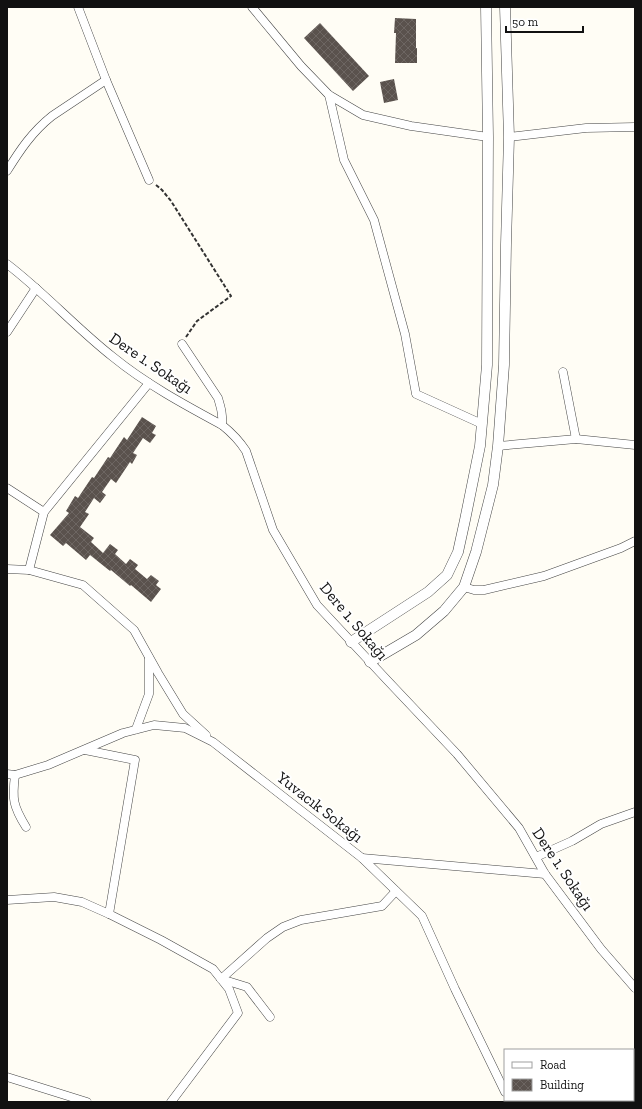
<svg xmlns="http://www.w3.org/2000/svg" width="642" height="1109" font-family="'Zilla Slab',serif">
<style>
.building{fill:url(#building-cross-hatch)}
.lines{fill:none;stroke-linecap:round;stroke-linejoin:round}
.minor-casing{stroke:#444;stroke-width:9}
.tertiary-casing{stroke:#444;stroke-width:11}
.path{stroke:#333;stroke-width:2;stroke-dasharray:4 2;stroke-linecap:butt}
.minor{stroke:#fff;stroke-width:8}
.tertiary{stroke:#fff;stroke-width:10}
.labels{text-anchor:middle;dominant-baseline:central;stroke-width:4;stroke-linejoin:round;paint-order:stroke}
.street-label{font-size:16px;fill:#111;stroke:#fff}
</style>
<defs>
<pattern id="building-cross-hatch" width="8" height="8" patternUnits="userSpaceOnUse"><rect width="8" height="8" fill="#5a524d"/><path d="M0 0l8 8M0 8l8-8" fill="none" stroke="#6d6662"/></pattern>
</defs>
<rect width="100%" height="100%" fill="#fffdf5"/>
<g class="building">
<polygon points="395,18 416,19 416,48 417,48 417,63 395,63 396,33 394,33"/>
<polygon points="320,23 369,76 353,91 304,38"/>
<polygon points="394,79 398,100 384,103 380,82"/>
<polygon points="142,417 156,426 152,433 156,435 150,443 143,438 133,453 137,455 132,464 130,462 116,483 111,479 102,492 106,495 100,503 94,498 85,512 89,514 80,527 94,538 91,542 103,553 110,544 118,550 115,554 126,564 130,559 138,565 135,569 147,579 151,575 159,581 156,585 161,589 151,602 131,585 130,586 111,570 110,571 90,555 86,560 66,543 63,546 50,535 69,513 66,511 75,496 78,498 92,477 94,478 108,457 110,458 124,437 127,440"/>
</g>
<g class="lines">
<g class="minor-casing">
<g id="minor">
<polyline points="78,7 106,80 149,180"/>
<polyline points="252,7 301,66 329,95 363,115 411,126 488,137"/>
<polyline points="329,95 344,160 374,220 405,334 416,394 482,424"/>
<polyline points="509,137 586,128 635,127"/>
<path d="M7,171c13,-21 25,-39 45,-55l54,-36"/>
<path d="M7,264c38,29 69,64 106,93 33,27 72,48 109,68 10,8 17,15 24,26l27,79 44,75 70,75 70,74 62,74 26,46 56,75 34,39"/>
<polyline points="7,332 36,288"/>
<path d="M182,344l36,54c3,10 5,17 4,27"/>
<polyline points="563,372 576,439"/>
<polyline points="498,446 576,439 635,445"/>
<polyline points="7,488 44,512"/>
<polyline points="7,569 29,570 83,585 134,630 158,673 183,714 206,735"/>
<polyline points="29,570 44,512 149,383"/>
<polyline points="464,587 474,590 484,590 544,576 621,548 635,541"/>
<polyline points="136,729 149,694 149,658"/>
<polyline points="85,750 135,760 109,914"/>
<polyline points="7,774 15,775 48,765 123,733 154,725 185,728 213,742 362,858 422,916 455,989 505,1092"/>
<path d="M15,775c-3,24 -2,31 11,52"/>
<polyline points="536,857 572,841 601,824 635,812"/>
<polyline points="362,858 545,874"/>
<polyline points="7,900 54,897 82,902 109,914 161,940 213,969 229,989 238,1013 171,1102"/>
<polyline points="221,979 267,938 283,927 301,920 382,906 396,891"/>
<polyline points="221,979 247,987 270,1017"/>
<polyline points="7,1077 87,1102"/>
<polyline points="509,1100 510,1102"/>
</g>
</g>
<g class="tertiary-casing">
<g id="tertiary">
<polyline points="351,642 428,592 447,575 458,552 465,520 480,446 487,365 488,137 486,7"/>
<polyline points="370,662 416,635 444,611 464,587 476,552 493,485 498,446 504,365 506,244 509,137 505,7"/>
</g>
</g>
<polyline class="path" points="156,185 162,190 171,201 231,296 197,321 186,337"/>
<use href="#minor" class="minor"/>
<use href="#tertiary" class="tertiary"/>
</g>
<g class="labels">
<g class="street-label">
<text transform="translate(151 363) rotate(34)">Dere 1. Sokağı</text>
<text transform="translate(354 621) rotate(50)">Dere 1. Sokağı</text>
<text transform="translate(320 807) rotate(38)">Yuvacık Sokağı</text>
<text transform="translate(563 869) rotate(56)">Dere 1. Sokağı</text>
</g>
</g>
<rect width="642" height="1109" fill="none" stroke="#111111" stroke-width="16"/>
<rect x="504" y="1049" width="130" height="52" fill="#ffffff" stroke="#a0a0a0"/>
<rect x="512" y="1062" width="20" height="6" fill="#ffffff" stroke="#a0a0a0"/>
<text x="540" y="1069" font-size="12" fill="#111111">Road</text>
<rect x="512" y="1079" width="20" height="12" fill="url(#building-cross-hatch)" stroke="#a0a0a0"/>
<text x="540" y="1089" font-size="12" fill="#111111">Building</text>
<path d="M506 26v6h77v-6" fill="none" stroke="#111111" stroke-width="2"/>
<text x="512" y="26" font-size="12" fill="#111111" stroke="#ffffff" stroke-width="3" paint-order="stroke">50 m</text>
</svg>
